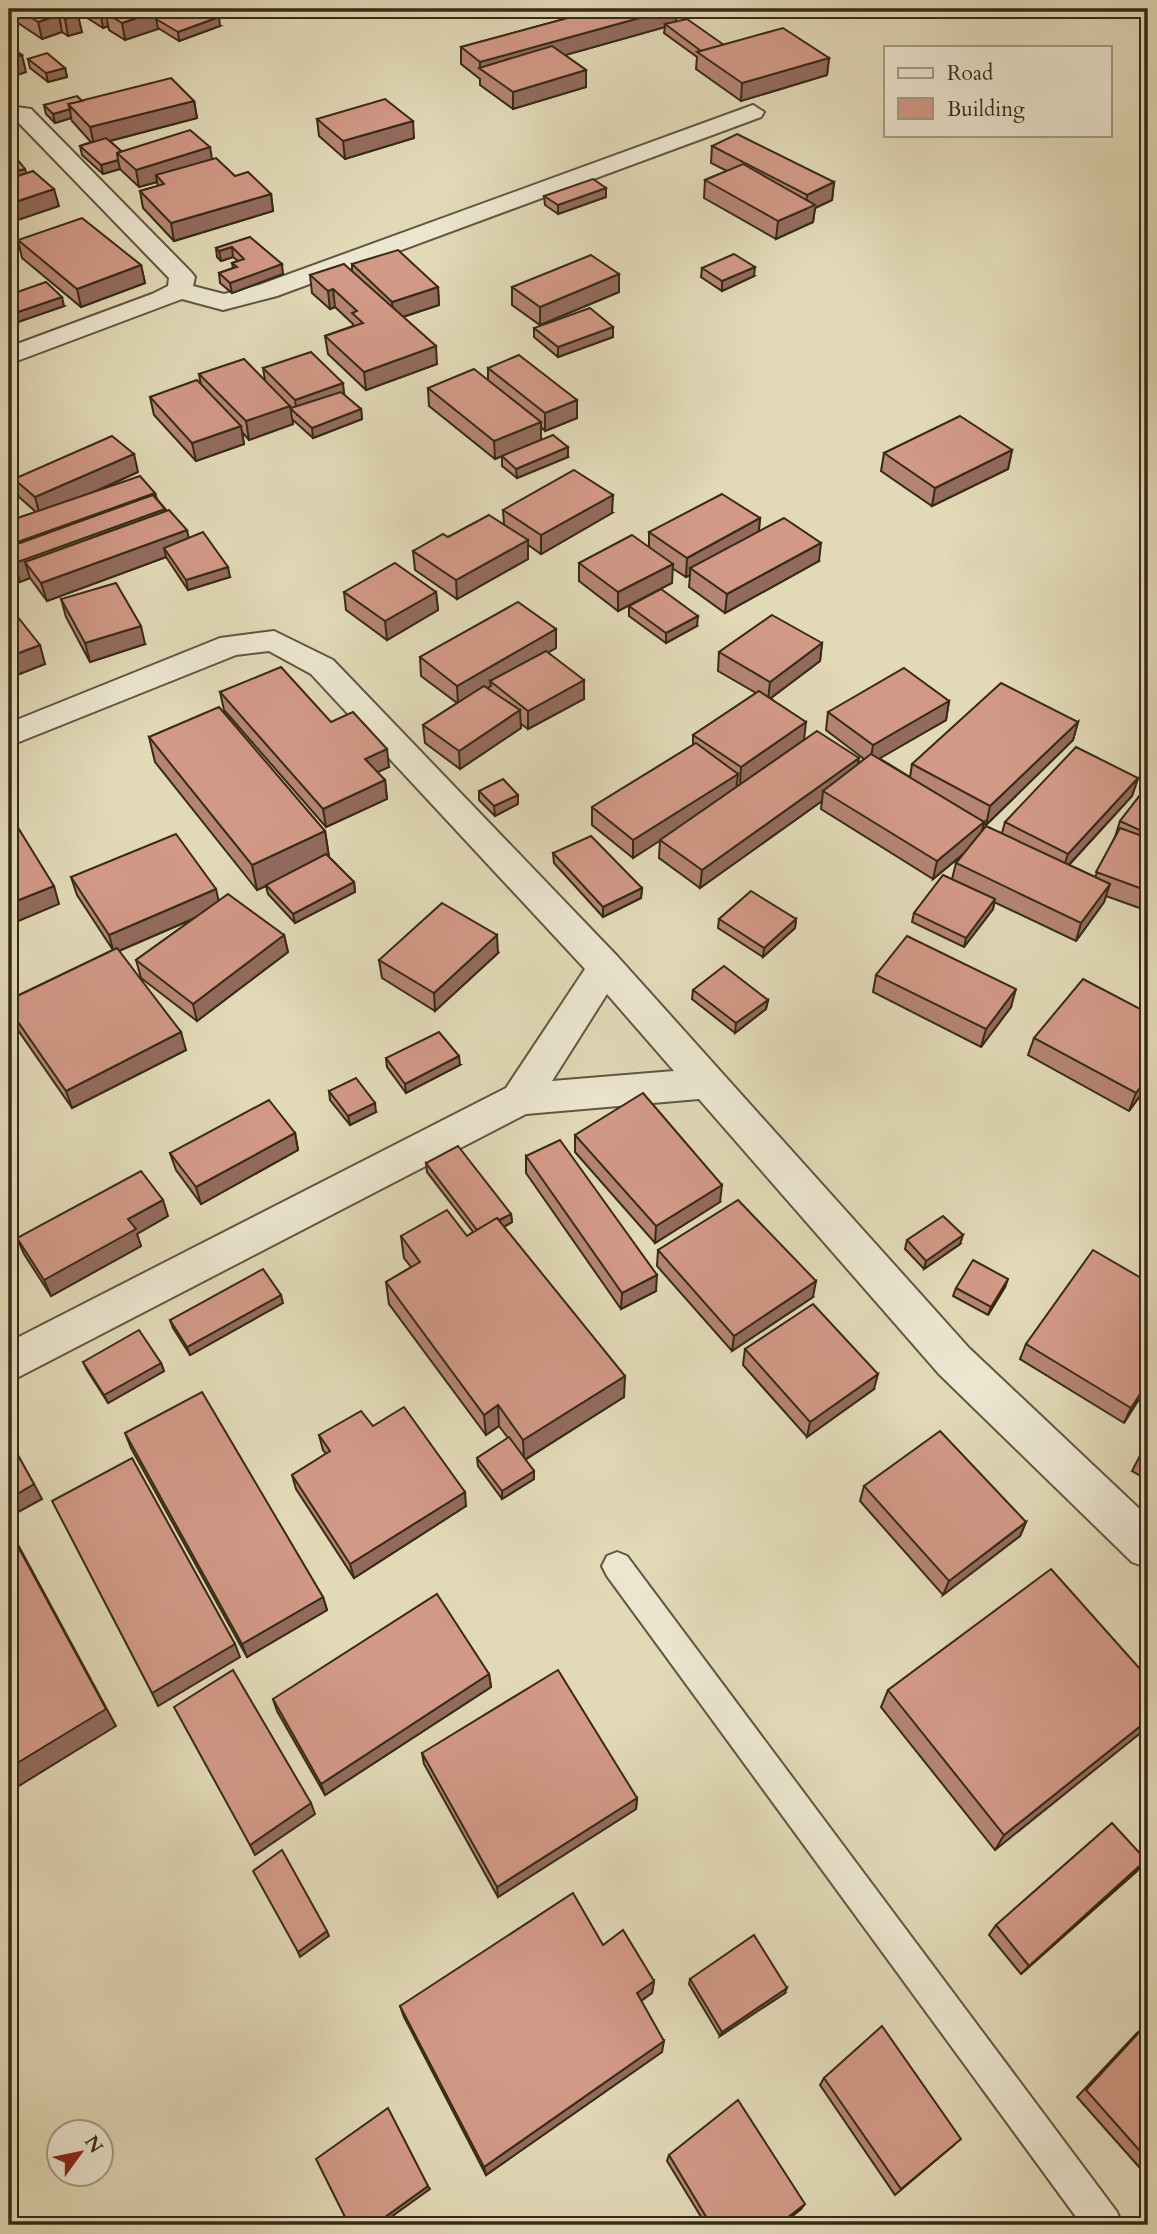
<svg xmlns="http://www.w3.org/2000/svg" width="1157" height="2234" font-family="Cardo,serif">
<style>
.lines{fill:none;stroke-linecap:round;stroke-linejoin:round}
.lane-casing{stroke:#62563f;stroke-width:4}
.street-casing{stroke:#62563f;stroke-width:4}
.lane{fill:#ece6d0;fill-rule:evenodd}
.street{fill:#ece6d0;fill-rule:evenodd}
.wall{fill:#b58474;stroke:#382a17;stroke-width:2}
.shaded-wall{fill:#936b5e;stroke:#382a17;stroke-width:2}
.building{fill:#d29987;stroke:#382a17;stroke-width:2}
</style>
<rect width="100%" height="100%" fill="#e2d9b7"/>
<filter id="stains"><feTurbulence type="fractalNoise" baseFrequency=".00286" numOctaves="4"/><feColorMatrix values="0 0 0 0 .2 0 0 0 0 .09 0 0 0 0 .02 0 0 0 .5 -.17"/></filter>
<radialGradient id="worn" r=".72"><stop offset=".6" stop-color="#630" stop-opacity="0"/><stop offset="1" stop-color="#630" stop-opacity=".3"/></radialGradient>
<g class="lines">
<g class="lane-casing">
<polygon id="lane" points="617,1552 627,1556 1117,2212 1122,2225 1082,2225 607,1576 602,1566 607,1556"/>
</g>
<g class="street-casing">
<g id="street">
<polygon points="753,105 764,112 761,117 277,296 223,310 182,299 9,364 9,347 152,294 168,286 169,278 16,120 9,120 9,106 31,109 191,272 195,277 193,286 224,294 259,285"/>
<path d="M274,631l59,29 285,297 351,391 179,169v51l-16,-6 -193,-188 -240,-275 -173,15 -517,268v-40l497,-254 79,-119 -274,-295 -42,-23 -33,4 -227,91v-23l211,-85zM607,994l67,77 -122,10z"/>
</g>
</g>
<use href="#lane" class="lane"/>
<use href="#street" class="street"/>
</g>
<g class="wall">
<polygon points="9,9 76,9 71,10 82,32 68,36 62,32 42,39 12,19 13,25"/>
<polygon points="77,9 152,9 151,9 156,16 220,26 179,41 158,28 125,40 109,30 108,26 103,28 78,12"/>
<polygon points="601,9 677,9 676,22 724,45 829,58 827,75 741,101 696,69 697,57 664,33 665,27 565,55 586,70 586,87 513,109 480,85 480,79 461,64 461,47"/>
<polygon points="28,59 65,68 67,77 48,82 30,68"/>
<polygon points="82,101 194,101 197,118 110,141 121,151 212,159 235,176 271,194 273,211 174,241 143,208 140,191 158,186 157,182 139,187 120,169 103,174 82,155 80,146 91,142 72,121 71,118 55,123 46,114 44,105"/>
<polygon points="317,119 414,138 345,159 319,136"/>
<polygon points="712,146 834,182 832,200 815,208 813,222 776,239 704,198 705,180 727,171 711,163"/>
<polygon points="606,188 606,197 558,214 545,205 544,196"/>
<polygon points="250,237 283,274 232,293 220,283 219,273 233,268 232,263 238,261 233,257 221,261 217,257 216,248"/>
<polygon points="18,240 141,265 145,283 81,307 22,258"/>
<polygon points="352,264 438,287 439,305 403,317 437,364 366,390 328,354 325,336 353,326 353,324 335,307 330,309 312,293 310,275 352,272"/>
<polygon points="702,268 754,276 722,291 701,277"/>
<polygon points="619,274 619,292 540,325 512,305 512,287"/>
<polygon points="9,295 64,306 18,322 9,313"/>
<polygon points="534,328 613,337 558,357 534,337"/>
<polygon points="263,368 345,396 361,409 362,419 313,438 292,419 293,424 249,440 242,432 244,444 196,461 154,415 150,397 201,385 199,374 265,380"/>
<polygon points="488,368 577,400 577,418 545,431 541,427 541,440 568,457 517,478 502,466 502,456 495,459 429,406 428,388 488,380"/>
<polygon points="1012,450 1008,469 932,506 881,471 884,453"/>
<polygon points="138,472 97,491 155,493 157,499 189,538 230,577 188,590 166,557 47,601 30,578 20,582 9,565 9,521 36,512 19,497 14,479"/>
<polygon points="503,510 612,513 541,554 528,545 528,559 457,599 415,570 413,551 448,537 504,524"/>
<polygon points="760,518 759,531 819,561 725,613 689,587 690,575 686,577 672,568 672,583 618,611 579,581 579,563 649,547 649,532"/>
<polygon points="344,592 436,592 438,610 387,640 346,610"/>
<polygon points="61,599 145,644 90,662 66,617"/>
<polygon points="9,606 45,664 17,675 9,664"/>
<polygon points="629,606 697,626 666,643 629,616"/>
<polygon points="822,643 820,661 771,698 804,739 858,764 864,759 826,730 828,712 949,701 946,720 879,758 910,777 912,764 1078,722 1073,740 986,825 984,823 982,831 1002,833 1005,822 1138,778 1132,796 1069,865 1095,877 1115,837 1120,821 1148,785 1148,911 1106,896 1104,902 1076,941 994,902 993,909 964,947 912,922 914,913 952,879 956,863 961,856 933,879 821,809 822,801 700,888 659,858 660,840 633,858 592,825 592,807 693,745 693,735 756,693 718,671 719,652"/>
<polygon points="556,648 548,652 584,699 528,729 520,723 521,728 460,769 425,743 423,725 457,703 421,676 420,657"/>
<polygon points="220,692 331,722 389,767 377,772 385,780 387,799 326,827 224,710"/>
<polygon points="149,737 325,831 329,857 354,882 355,892 295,923 268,894 266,886 257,890 155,762"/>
<polygon points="479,791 518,795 518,804 495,816 479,800"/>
<polygon points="553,853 642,888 641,898 603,917 554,863"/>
<polygon points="71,877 218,901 284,935 288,952 197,1021 141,978 136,960 193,919 119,951 186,1050 72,1108 11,1020 9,1014 9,1000 113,950 77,895"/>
<polygon points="719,919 796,919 795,928 763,957 718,928"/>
<polygon points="498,953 435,1011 382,978 379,960"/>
<polygon points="876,975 1011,1007 981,1047 873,992"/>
<polygon points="693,990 768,1000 766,1009 735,1033 692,999"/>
<polygon points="1034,1038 1148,1085 1129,1111 1028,1055"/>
<polygon points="386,1058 460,1065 406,1093 387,1067"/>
<polygon points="329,1091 376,1112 350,1125 330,1100"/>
<polygon points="295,1133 298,1150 201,1204 176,1170 170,1153"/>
<polygon points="575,1135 720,1202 655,1243 575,1152"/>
<polygon points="526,1156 656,1291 621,1309 526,1173"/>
<polygon points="426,1163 511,1214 512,1222 504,1227 624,1397 525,1460 534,1471 534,1479 502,1499 478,1466 477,1458 508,1438 499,1426 486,1435 389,1304 386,1282 411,1267 404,1258 401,1236 467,1236 473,1232 427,1172"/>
<polygon points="168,1216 137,1234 141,1246 51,1296 24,1254 17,1238"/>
<polygon points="907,1240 960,1244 924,1269 905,1249"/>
<polygon points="658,1250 813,1297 732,1351 657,1266"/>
<polygon points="1005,1287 988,1315 953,1296 956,1288"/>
<polygon points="283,1303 190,1355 173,1328 170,1320"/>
<polygon points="1026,1344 1148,1385 1124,1423 1020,1359"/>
<polygon points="745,1349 874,1389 807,1437 743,1365"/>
<polygon points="83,1362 161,1363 164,1371 108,1403 87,1370"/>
<polygon points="373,1426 466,1506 354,1578 296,1489 292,1475 326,1454 323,1450 319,1435"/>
<polygon points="125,1433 323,1597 327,1610 247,1657 131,1448"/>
<polygon points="1148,1440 1148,1480 1132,1471"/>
<polygon points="864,1486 1026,1522 1020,1536 943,1595 860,1501"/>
<polygon points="489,1674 491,1687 325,1795 277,1711 273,1699"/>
<polygon points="1148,1678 995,1850 881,1707 888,1690"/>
<polygon points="422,1753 637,1798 636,1809 498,1897 424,1764"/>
<polygon points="1137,1871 1021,1974 989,1935 996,1925"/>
<polygon points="603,1945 654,1981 652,1993 641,2001 662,2052 486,2175 404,2017 400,2006"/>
<polygon points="690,1979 785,1993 720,2036 689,1984"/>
<polygon points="1145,2026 1148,2029 1148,2177 1077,2097 1136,2034"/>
<polygon points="824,2078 954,2145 895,2195 820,2085"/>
<polygon points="669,2155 801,2209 781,2225 706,2225 667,2161"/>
</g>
<g class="shaded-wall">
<polygon points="9,9 10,9 13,25 9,27"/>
<polygon points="107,9 109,9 110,16 106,13 108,26 103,28 100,11"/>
<polygon points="672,9 677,9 676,24 665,24 665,27 491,76 480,68 480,62"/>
<polygon points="155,12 158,29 125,40 122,23"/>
<polygon points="59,15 62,32 42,39 38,22"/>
<polygon points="78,15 82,32 68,36 65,19"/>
<polygon points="219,17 220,26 179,41 178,32"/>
<polygon points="22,55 26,72 9,78 9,59"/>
<polygon points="829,58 827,75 741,101 742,83"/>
<polygon points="65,68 67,77 48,82 46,73"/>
<polygon points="586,70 586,87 513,109 513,92"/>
<polygon points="194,101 197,118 94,145 90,127"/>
<polygon points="70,109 71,118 55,123 53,114"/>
<polygon points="413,121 414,138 345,159 343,141"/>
<polygon points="210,147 213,165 156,175 157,182 139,187 136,170"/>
<polygon points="118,160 120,169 103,174 101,165"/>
<polygon points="25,169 30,186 9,192 9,173"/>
<polygon points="834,182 832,200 815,208 813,222 776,239 778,221 806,209 807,195"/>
<polygon points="606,188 606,197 558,214 558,205"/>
<polygon points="54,189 59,206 9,223 9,204"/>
<polygon points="271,194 273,211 174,241 171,223"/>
<polygon points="232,247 233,257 221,261 219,251"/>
<polygon points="282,264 283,274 232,293 230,283"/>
<polygon points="141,265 145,283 81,307 77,289"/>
<polygon points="755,267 754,276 722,291 722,281"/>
<polygon points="619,274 619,292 540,325 540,307"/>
<polygon points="14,280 17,290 9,293 9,282"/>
<polygon points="438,287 439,305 393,320 392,302"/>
<polygon points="333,289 335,307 330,309 328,291"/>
<polygon points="62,297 64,306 18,322 15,313"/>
<polygon points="613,327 613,337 558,357 558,347"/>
<polygon points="436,346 437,364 366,390 364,372"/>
<polygon points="343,383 345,401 297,415 295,400"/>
<polygon points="577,400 577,418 545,431 545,413"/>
<polygon points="290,406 293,424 249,440 246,421"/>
<polygon points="361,409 362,419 313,438 312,428"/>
<polygon points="541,422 541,440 495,459 494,441"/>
<polygon points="241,426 244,444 196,461 192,443"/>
<polygon points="568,447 568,457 517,478 516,469"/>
<polygon points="1012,450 1008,469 932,506 935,488"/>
<polygon points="134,454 138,472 40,516 35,497"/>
<polygon points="155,493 159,511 165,509 169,527 25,562 30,578 20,582 15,563 17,562 12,544"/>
<polygon points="613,495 612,513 541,554 541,535"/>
<polygon points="760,518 758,537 690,568 690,575 686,577 687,558"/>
<polygon points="187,530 191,548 164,548 166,557 47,601 41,583"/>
<polygon points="528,540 528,559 457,599 456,580"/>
<polygon points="821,543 819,561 725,613 727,594"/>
<polygon points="673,564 672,583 618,611 618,592"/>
<polygon points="228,567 230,577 188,590 186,580"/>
<polygon points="436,592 438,610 387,640 385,621"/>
<polygon points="698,616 697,626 666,643 666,633"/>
<polygon points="141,626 145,644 90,662 85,643"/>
<polygon points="556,629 556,648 494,684 490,681 491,686 458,704 457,686"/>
<polygon points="822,643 820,661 768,700 770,682"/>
<polygon points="40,645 45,664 17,675 11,656"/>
<polygon points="584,680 584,699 528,729 528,711"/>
<polygon points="949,701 946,720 870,764 873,745"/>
<polygon points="520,710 521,728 460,769 459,751"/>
<polygon points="806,722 804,740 740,785 741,767"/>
<polygon points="1078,722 1073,740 986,825 990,806"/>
<polygon points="387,749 389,767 367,777 365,759"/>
<polygon points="859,758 856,776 823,791 822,801 700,888 702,870"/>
<polygon points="738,774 736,792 633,858 633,840"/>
<polygon points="1138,778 1132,796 1062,872 1068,854"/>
<polygon points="385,780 387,799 326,827 323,809"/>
<polygon points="518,795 518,804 495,816 494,806"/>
<polygon points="984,822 980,840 933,879 937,861"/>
<polygon points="325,831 329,857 257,890 252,865"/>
<polygon points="354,882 355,892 295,923 293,914"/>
<polygon points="1110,884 1104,902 1076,941 1081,923"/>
<polygon points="54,886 59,904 9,925 9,904"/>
<polygon points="642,888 641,898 603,917 603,907"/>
<polygon points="216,889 220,907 114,953 109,935"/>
<polygon points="995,899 993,909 964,947 966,938"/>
<polygon points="796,919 795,928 763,957 764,948"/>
<polygon points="284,935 288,952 197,1021 193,1004"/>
<polygon points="497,935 498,953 435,1011 434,993"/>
<polygon points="1016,989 1011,1007 981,1047 986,1029"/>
<polygon points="768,1000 766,1009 735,1033 736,1023"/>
<polygon points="181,1032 186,1050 72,1108 66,1091"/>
<polygon points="459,1056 460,1065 406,1093 405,1084"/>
<polygon points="9,1067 12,1076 9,1077"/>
<polygon points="1148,1077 1148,1085 1129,1111 1136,1093"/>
<polygon points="375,1103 376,1112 350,1125 348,1116"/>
<polygon points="295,1133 298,1150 201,1204 196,1187"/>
<polygon points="722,1185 720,1202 655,1243 656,1226"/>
<polygon points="163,1200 168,1216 137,1234 141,1246 51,1296 44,1280 128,1219"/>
<polygon points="511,1214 512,1222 479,1241 478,1232"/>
<polygon points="963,1235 960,1244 924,1269 926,1261"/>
<polygon points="657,1275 656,1291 621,1309 622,1293"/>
<polygon points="1008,1279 1005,1287 988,1315 991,1307"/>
<polygon points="816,1281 813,1297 732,1351 734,1336"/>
<polygon points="281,1295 283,1303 190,1355 187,1347"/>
<polygon points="161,1363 164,1371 108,1403 104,1395"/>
<polygon points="878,1374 874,1389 807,1437 810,1422"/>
<polygon points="625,1376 624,1397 524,1460 523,1440"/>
<polygon points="1148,1382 1148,1385 1124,1423 1131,1408"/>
<polygon points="498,1405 499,1426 486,1435 484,1415"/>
<polygon points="534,1471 534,1479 502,1499 502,1491"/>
<polygon points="34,1484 42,1499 9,1517 9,1499"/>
<polygon points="465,1492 466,1506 354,1578 350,1564"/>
<polygon points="1026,1522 1020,1536 943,1595 949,1581"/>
<polygon points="9,1528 116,1726 9,1792"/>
<polygon points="323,1597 327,1610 247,1657 242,1644"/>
<polygon points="235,1644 240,1657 158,1706 152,1693"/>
<polygon points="489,1674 491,1687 325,1795 321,1784"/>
<polygon points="1148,1720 1148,1727 995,1850 1004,1835"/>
<polygon points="637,1798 636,1809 498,1897 497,1887"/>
<polygon points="311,1803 315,1814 255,1855 250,1845"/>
<polygon points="1146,1860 1137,1871 1021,1974 1029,1966"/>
<polygon points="327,1931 329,1936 300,1957 298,1952"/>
<polygon points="654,1981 652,1993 635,2005 637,1993"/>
<polygon points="787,1988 785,1993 720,2036 722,2032"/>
<polygon points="664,2041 662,2052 486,2175 484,2167"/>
<polygon points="428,2186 430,2189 380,2225 374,2225"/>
<polygon points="805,2204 801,2209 781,2225 778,2225"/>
</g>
<g class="building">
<polygon points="18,9 69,9 78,15 65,19 59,15 38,22"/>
<polygon points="110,9 150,9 155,12 122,23 106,13 113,11"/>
<polygon points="175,9 203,9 219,17 178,32 156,19 156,16"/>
<polygon points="601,9 672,9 480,62 461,47"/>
<polygon points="687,19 724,45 701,51 665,24"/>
<polygon points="783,28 829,58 742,83 697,52"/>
<polygon points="9,46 22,55 9,59"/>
<polygon points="552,46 586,70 513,92 479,68"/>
<polygon points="47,53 65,68 46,73 28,59"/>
<polygon points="171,78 194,101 90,127 68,104"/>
<polygon points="77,96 82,101 68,104 70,109 53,114 44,105"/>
<polygon points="385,99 413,121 343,141 317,119"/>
<polygon points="190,130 210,147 136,170 117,153"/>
<polygon points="737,134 834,182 807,195 712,146"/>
<polygon points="106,138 121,151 117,153 118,160 101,165 80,146"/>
<polygon points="9,149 25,169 9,173"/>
<polygon points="216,158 235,176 248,172 271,194 171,223 140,191 164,184 156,175"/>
<polygon points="743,164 815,205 778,221 705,180"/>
<polygon points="33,171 54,189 9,204 9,179"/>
<polygon points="593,179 606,188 558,205 544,196"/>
<polygon points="82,218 141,265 77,289 18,240"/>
<polygon points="250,237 282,264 230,283 219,273 237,267 232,263 244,259 232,247 219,251 216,248"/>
<polygon points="398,250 438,287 392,302 352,264"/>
<polygon points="734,254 755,267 722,281 702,268"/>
<polygon points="591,255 619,274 540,307 512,287"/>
<polygon points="344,264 436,346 364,372 325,336 363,323 352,313 357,311 333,289 328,291 310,275"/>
<polygon points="9,276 14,280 9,282"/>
<polygon points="46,282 62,297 15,313 9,306 9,295"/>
<polygon points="590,308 613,327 558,347 534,328"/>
<polygon points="311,352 343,383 295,400 263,368"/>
<polygon points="519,355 577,400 545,413 488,368"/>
<polygon points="244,359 290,406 246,421 199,374"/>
<polygon points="474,369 541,422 494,441 428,388"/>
<polygon points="197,380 241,426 192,443 150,397"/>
<polygon points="341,392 361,409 312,428 291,409 291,408"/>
<polygon points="960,416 1012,450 935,488 884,453"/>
<polygon points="553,435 568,447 516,469 502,456"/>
<polygon points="112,436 134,454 35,497 14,479"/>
<polygon points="574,470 613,495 541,535 503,510"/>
<polygon points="140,476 155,493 12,544 9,540 9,521"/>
<polygon points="722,494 760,518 687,558 649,532"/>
<polygon points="153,495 165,509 15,563 9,555 9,547"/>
<polygon points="169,510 187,530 41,583 25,562"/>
<polygon points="489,515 528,540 456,580 413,551 443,534 448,537"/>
<polygon points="784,518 821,543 727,594 690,568"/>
<polygon points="203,532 228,567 186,580 164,548"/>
<polygon points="632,535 673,564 618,592 579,563"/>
<polygon points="395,563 436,592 385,621 344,592"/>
<polygon points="116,583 141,626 85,643 61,599"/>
<polygon points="661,589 698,616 666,633 629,606"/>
<polygon points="518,602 556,629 457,686 420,657"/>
<polygon points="9,606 40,645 11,656 9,653"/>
<polygon points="772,615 822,643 770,682 719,652"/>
<polygon points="546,651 584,680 528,711 490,681"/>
<polygon points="281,667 331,722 353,712 387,749 365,759 385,780 323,809 220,692"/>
<polygon points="904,668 949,701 873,745 828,712"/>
<polygon points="1001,683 1078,722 990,806 912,764"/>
<polygon points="484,686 520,710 459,751 423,725"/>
<polygon points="759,691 806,722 741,767 693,735"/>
<polygon points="219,707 325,831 252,865 149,737"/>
<polygon points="817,731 859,758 702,870 660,840"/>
<polygon points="696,743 738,774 633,840 592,807"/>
<polygon points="1076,747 1138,778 1068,854 1005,822"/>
<polygon points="871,754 984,822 937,861 823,791"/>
<polygon points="503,779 518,795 494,806 479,791"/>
<polygon points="1148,785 1148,834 1120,821"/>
<polygon points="9,813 54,886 9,904"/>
<polygon points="986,826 1110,884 1081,923 956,863"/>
<polygon points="1120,828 1148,838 1148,891 1096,872"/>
<polygon points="176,834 216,889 109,935 71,877"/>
<polygon points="591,836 642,888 603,907 553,853"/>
<polygon points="326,854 354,882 293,914 266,885"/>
<polygon points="943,875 995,899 966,938 914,913"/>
<polygon points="751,891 796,919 764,948 719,919"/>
<polygon points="228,894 284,935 193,1004 136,960"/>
<polygon points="442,903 497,935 434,993 379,960"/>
<polygon points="907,936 1016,989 986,1029 876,975"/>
<polygon points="117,948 181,1032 66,1091 9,1009 9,1000"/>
<polygon points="724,966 768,1000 736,1023 693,990"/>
<polygon points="1083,979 1148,1013 1148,1077 1136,1093 1034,1038"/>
<polygon points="439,1032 459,1056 405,1084 386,1058"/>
<polygon points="356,1078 375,1103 348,1116 329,1091"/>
<polygon points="643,1093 722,1185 656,1226 575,1135"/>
<polygon points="269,1100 295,1133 196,1187 170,1153"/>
<polygon points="560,1140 657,1275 622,1293 526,1156"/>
<polygon points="458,1146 511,1214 499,1220 497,1218 477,1230 426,1163"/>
<polygon points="141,1171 163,1200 128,1219 136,1229 44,1280 17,1238"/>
<polygon points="738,1200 816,1281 734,1336 658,1250"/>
<polygon points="447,1210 467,1236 497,1218 625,1376 523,1440 498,1405 484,1415 386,1282 420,1262 401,1236"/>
<polygon points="943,1216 963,1235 926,1261 907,1240"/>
<polygon points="1093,1250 1148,1282 1148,1382 1131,1408 1026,1344"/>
<polygon points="973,1260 1008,1279 991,1307 956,1288"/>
<polygon points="263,1269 281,1295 187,1347 170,1320"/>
<polygon points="813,1304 878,1374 810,1422 745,1349"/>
<polygon points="139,1330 161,1363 104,1395 83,1362"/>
<polygon points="202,1392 323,1597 242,1644 125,1433"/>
<polygon points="404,1407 465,1492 350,1564 292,1475 330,1451 319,1435 361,1411 373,1426"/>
<polygon points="940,1431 1026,1522 949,1581 864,1486"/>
<polygon points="509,1437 534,1471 502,1491 477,1458"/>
<polygon points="9,1439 34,1484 9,1499"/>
<polygon points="1148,1440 1148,1454 1143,1450"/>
<polygon points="132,1458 235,1644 152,1693 52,1501"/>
<polygon points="9,1530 106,1709 9,1768"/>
<polygon points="1051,1569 1148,1678 1148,1720 1004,1835 888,1690"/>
<polygon points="437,1594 489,1674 321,1784 273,1699"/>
<polygon points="233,1670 311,1803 250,1845 174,1707"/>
<polygon points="558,1670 637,1798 497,1887 422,1753"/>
<polygon points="1112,1823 1146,1860 1029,1966 996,1925"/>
<polygon points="282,1850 327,1931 298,1952 253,1871"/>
<polygon points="573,1893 603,1945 623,1930 654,1981 637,1993 664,2041 484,2167 400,2006"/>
<polygon points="754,1935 787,1988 722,2032 690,1979"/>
<polygon points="882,2026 961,2139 901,2189 824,2078"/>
<polygon points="1145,2026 1148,2029 1148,2160 1086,2090"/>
<polygon points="738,2100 805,2204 778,2225 711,2225 669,2155"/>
<polygon points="388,2108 428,2186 374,2225 349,2225 316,2159"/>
</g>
<rect width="1157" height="2234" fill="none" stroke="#e2d9b7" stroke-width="35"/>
<rect x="10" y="10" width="1136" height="2213" fill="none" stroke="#382a17" stroke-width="3.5"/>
<rect x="18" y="18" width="1122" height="2199" fill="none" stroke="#382a17" stroke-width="2"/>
<rect x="884" y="46" width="228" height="91" fill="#ece6d0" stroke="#a49b86" stroke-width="2"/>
<rect x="898" y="68" width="35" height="10" fill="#ece6d0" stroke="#a49b86" stroke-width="2"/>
<text x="947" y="80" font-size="21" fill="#382a17">Road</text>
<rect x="898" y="98" width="35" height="21" fill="#d29987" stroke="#a49b86" stroke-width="2"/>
<text x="947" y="116" font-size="21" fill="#382a17">Building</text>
<g transform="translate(80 2153) rotate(57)"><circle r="33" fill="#ece6d0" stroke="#a49b86" stroke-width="2"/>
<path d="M0-5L12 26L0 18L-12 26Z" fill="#8f2418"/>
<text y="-10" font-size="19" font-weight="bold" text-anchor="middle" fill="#382a17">N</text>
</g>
<rect width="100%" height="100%" filter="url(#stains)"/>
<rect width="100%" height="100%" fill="url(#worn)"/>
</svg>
